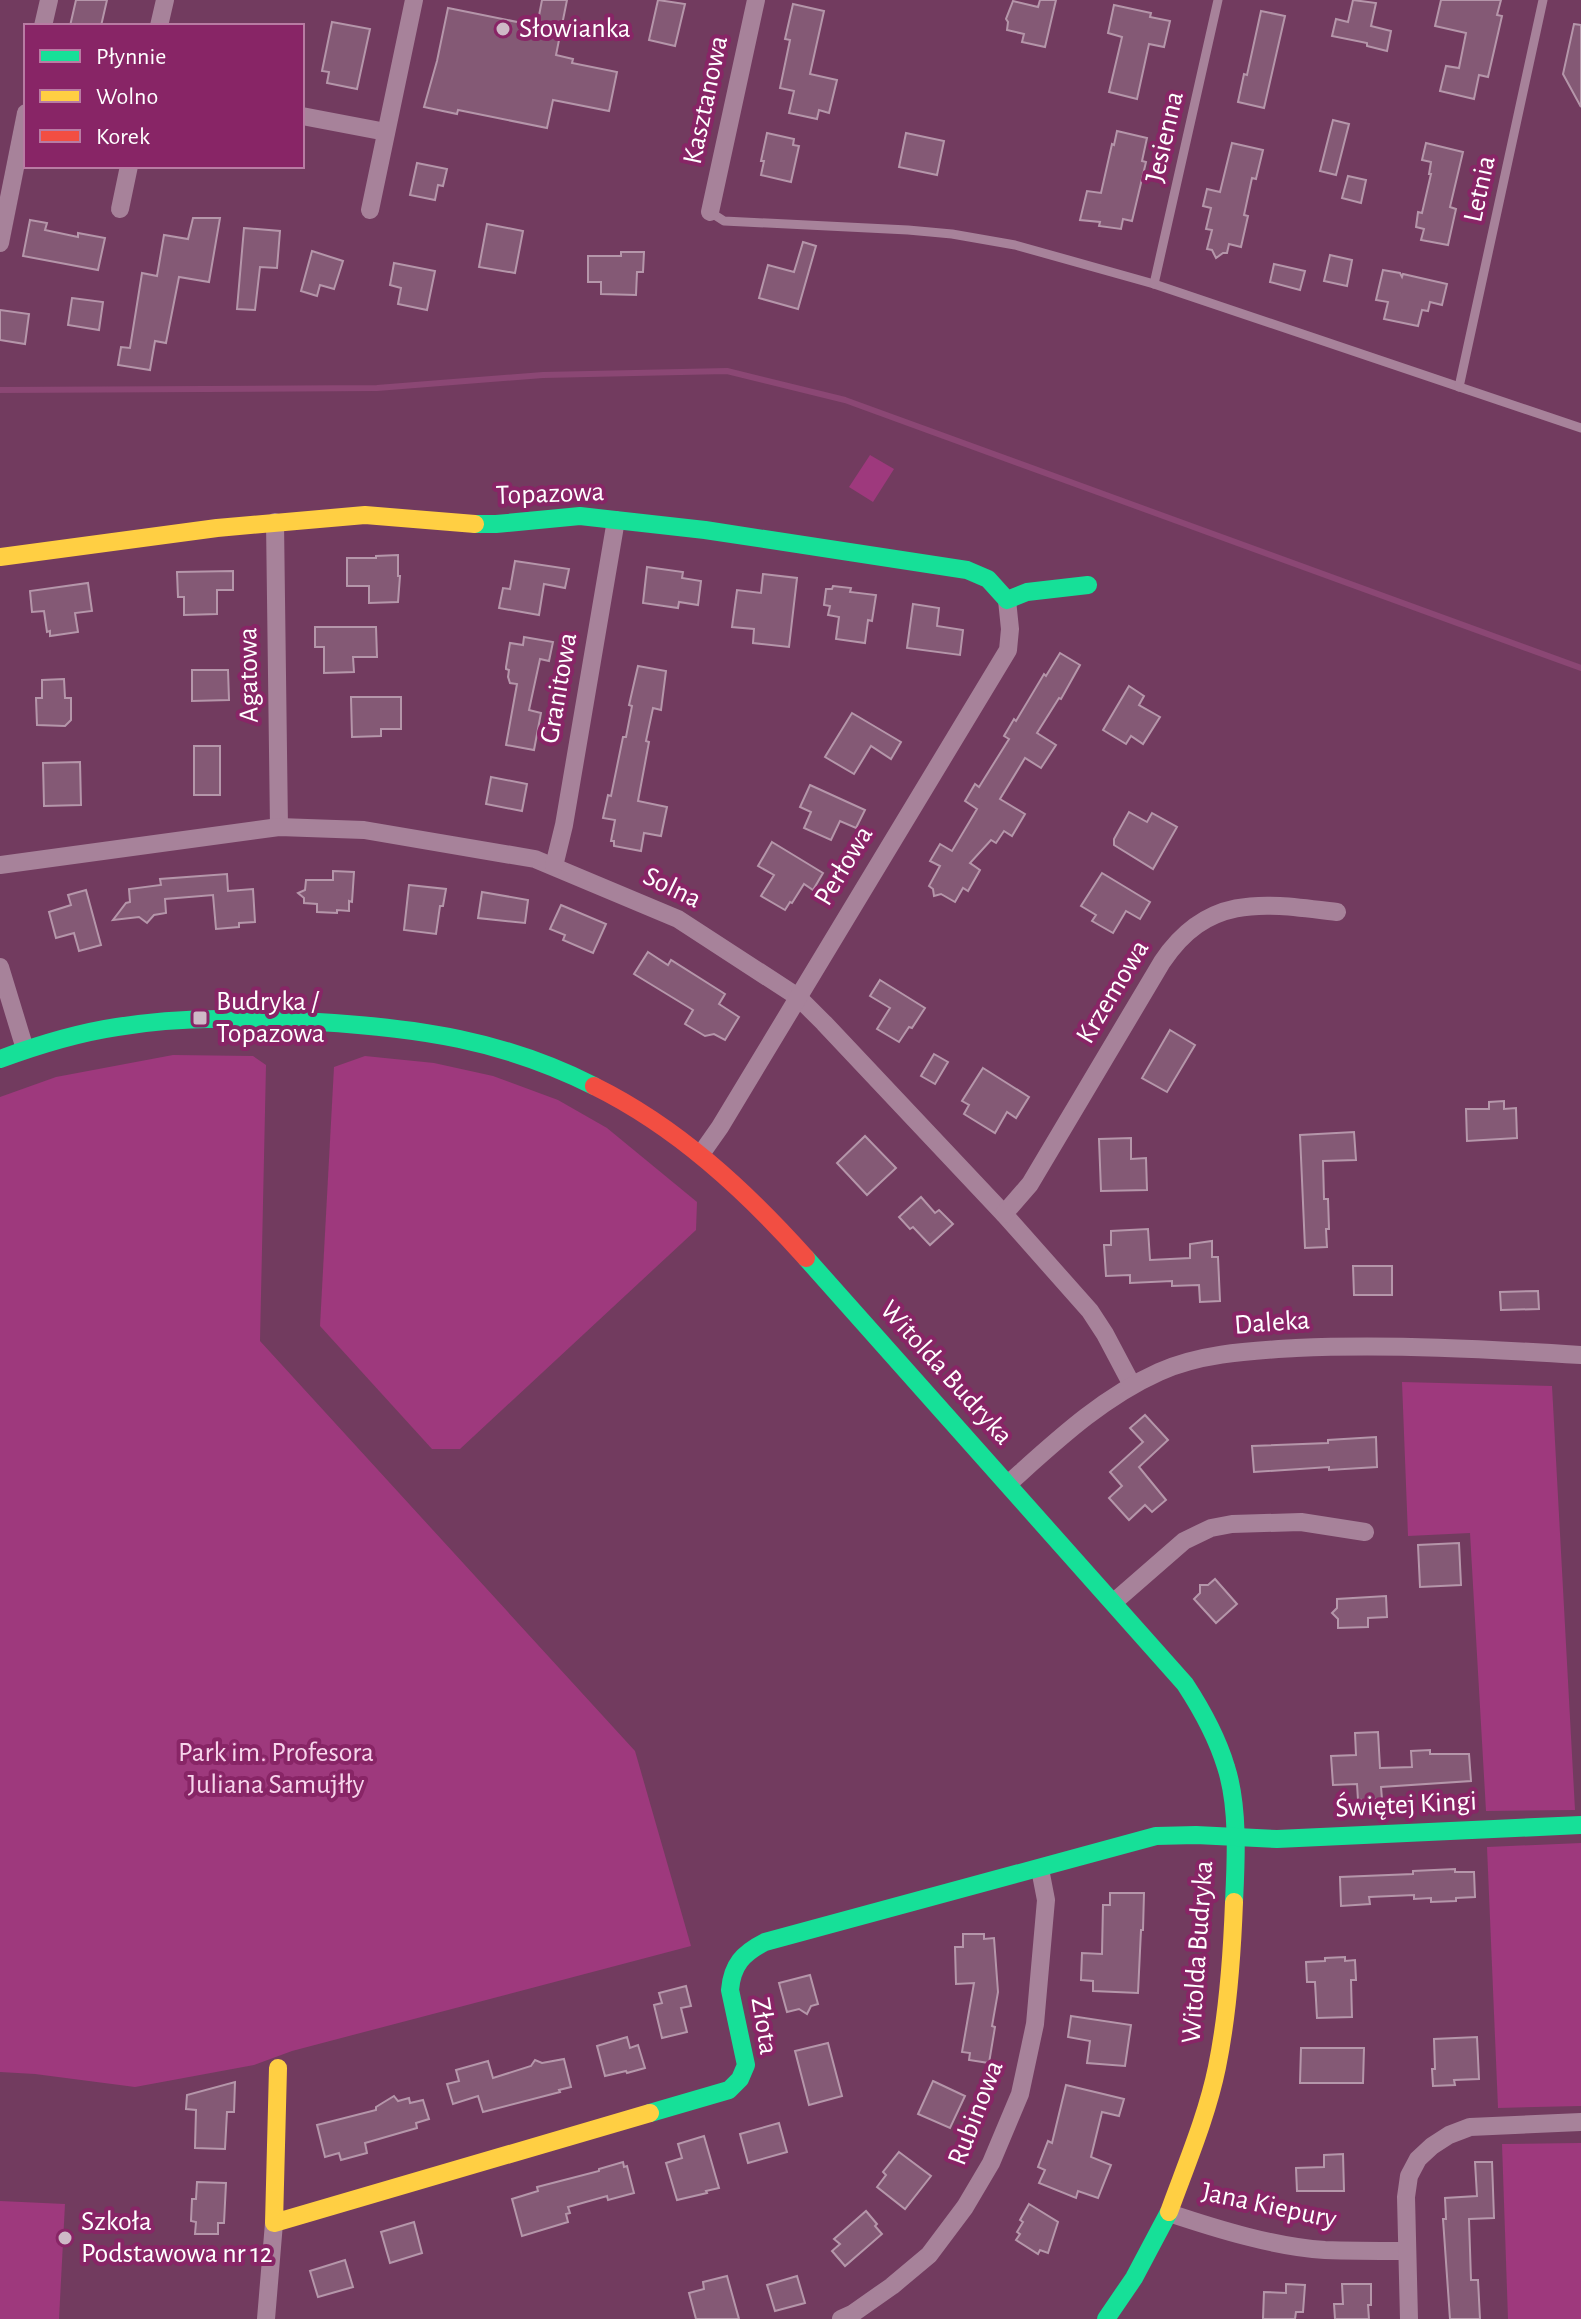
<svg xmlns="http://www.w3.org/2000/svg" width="1581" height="2319" font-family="'Alegreya Sans',sans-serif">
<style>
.green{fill:#9e397d}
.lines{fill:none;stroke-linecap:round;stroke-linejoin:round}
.stream{stroke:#8b4774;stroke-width:6}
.building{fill:#845975;stroke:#b596aa;stroke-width:2}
.lane{stroke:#a7829a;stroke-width:9}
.street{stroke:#a7829a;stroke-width:18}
.fast{stroke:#16e098;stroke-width:18}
.slow{stroke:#ffcf43;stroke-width:18}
.jam{stroke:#f24e42;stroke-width:18}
.poi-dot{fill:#cebac7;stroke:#882566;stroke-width:3}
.labels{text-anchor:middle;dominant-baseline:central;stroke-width:8;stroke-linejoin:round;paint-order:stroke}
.poi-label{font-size:28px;fill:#fff;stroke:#882566;text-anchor:start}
.street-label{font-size:28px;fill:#fff;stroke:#882566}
.park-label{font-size:28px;fill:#f7d5ec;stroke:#882566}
</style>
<rect width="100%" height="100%" fill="#723b5f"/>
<g class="green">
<polygon points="870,455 894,469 873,502 849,487"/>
<polygon points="173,1055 253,1056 266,1065 260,1341 635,1751 691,1946 292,2051 254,2065 135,2087 35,2074 0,2072 0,1097 56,1077"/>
<polygon points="365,1056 434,1063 493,1076 558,1100 607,1128 697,1202 696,1230 460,1449 432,1449 320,1326 334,1067"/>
<polygon points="1402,1382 1552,1386 1575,1810 1486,1811 1470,1533 1408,1536"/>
<polygon points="1581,1843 1581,2106 1498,2108 1487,1847"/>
<polygon points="1581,2143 1581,2319 1508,2319 1502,2144"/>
<polygon points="0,2201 65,2204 59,2319 0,2319"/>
</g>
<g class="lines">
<polyline class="stream" points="0,390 377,388 543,375 727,371 845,400 1581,668"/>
</g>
<g class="building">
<polygon points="76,0 107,0 101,26 70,26"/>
<polygon points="542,0 567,0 556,55 573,59 572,63 617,72 609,111 553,100 547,128 458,110 457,114 424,107 437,61 448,8 537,26"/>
<polygon points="658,0 685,4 675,46 649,40"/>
<polygon points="1040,0 1056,0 1045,47 1022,42 1024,34 1007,30 1008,22 1006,19 1013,1 1038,7"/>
<polygon points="1353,0 1376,3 1371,26 1391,31 1387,51 1367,46 1367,43 1332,36 1336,19 1348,22"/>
<polygon points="1441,0 1501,0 1497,15 1502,16 1488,77 1479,75 1474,99 1440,91 1446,66 1459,68 1466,33 1435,26"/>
<polygon points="793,4 824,11 810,74 837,80 829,113 819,110 817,119 789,113 794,91 780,88 790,40 785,39"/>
<polygon points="1114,5 1151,13 1150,17 1170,21 1164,47 1149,44 1137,99 1109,92 1122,37 1108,33"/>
<polygon points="1261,11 1285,16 1264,108 1238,102 1244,74 1247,75"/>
<polygon points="332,22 370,29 357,89 327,83 329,72 322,71"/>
<polygon points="1574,24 1581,25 1581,107 1563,74"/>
<polygon points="1333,120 1349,124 1336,175 1320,171"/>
<polygon points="1117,131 1147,138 1142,161 1146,162 1132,221 1123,219 1121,229 1099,226 1100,222 1080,220 1087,191 1101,193 1112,144 1114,145"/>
<polygon points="767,133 794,139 793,145 799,146 791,182 761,175 764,161 761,161"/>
<polygon points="906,133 944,141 937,175 899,167"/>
<polygon points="1232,143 1263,150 1256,179 1252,178 1244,215 1248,216 1241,247 1229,244 1227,253 1223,253 1216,258 1212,250 1207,249 1212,230 1206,229 1211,208 1203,206 1207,189 1220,192"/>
<polygon points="1426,143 1463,152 1450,207 1456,209 1448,245 1421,240 1424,229 1416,227 1418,212 1422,213 1431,174 1429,174 1431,162 1422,160"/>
<polygon points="417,163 447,169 443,186 438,185 435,200 410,195"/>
<polygon points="1348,176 1366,180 1361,203 1342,198"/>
<polygon points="193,218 220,218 209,282 179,277 166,343 155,341 150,370 118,365 121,347 130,348 142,273 157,276 164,235 188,239"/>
<polygon points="30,220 47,223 45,230 78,237 78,233 105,238 98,270 23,256"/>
<polygon points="487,224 523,231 515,273 479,267"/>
<polygon points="244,228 280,231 277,268 260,267 255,310 237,309"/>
<polygon points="803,242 816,246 798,309 759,298 768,265 794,272"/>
<polygon points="312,251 343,261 334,289 320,285 317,296 301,291"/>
<polygon points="621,252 644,252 643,272 637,272 636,295 601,294 601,282 588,282 588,256 621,256"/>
<polygon points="1330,255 1352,260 1347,286 1324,281"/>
<polygon points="394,263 435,271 427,310 398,304 401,288 390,285"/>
<polygon points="1274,264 1305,271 1300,290 1270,282"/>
<polygon points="1383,270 1400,273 1402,277 1403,274 1447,284 1442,305 1430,302 1428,311 1422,310 1418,326 1384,319 1388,302 1376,300"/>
<polygon points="72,298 103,302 99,330 68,325"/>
<polygon points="0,310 29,314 25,344 0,340"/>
<polygon points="398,555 398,576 400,576 398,602 369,603 369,586 347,586 347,558 376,558 376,556"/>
<polygon points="515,561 569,569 565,588 544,584 539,615 499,608 503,588 510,589"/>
<polygon points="647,567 683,572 682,578 701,581 698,605 679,602 678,608 643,603"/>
<polygon points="233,571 233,590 217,590 217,614 184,615 184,597 178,597 177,572"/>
<polygon points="763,574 797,578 789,647 753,643 754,629 732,627 737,590 761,593"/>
<polygon points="88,583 92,611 75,613 78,632 50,636 50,631 47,632 44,611 32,612 30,591"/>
<polygon points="833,586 851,588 850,592 876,595 872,621 868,620 865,643 836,639 839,617 828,615 830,606 824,605 826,589 832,589"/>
<polygon points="913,604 939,608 937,626 963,630 960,655 907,648"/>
<polygon points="315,627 376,627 377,657 353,657 354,672 324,673 324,647 315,647"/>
<polygon points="524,637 553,642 549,661 540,659 529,710 541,713 534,750 506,745 517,684 510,683 508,677 509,670 506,669 506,667 510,643 523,645"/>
<polygon points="1060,653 1080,665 1061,699 1059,698 1037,733 1056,745 1041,768 1025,758 1000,799 1025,814 1012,836 1004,831 996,843 991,840 970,863 980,870 968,891 963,888 955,902 941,894 934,896 933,889 929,886 940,866 930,861 940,844 952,851 977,809 965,801 975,784 979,787 1009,739 1004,736 1014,719 1016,721 1044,674 1046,676"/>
<polygon points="638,666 666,671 661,710 653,708 646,741 649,742 638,801 667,807 661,836 644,833 641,851 614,846 614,841 611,841 615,820 603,818 608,795 611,796 623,737 626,737 632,706 629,705"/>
<polygon points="192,670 228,670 229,700 192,701"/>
<polygon points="64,679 65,698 71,698 71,720 65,726 37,725 36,698 42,698 42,680"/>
<polygon points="1129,686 1144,696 1139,705 1160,717 1143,744 1131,736 1126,744 1103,730"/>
<polygon points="351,697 401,697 401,729 381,729 381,736 352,737"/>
<polygon points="852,713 901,742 891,759 871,746 854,774 825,757"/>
<rect x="194" y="746" width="26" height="49"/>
<polygon points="80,762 81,805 44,806 43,763"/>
<polygon points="491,777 527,784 522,811 486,804"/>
<polygon points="810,785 865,810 856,828 840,821 831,840 804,828 811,812 800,807"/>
<polygon points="1129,812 1147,822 1152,813 1177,827 1153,869 1114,845 1114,839"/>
<polygon points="772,842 823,873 813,890 804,884 792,903 790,902 785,910 761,896 774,875 758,866"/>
<polygon points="333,871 354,872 352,902 349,901 349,911 337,910 337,913 317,912 317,904 304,903 304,898 298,893 305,890 306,880 333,880"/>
<polygon points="1102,873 1150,902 1140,919 1126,911 1113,933 1092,921 1096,915 1081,906"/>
<polygon points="227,874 228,891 253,889 255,922 239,923 239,927 216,929 213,895 165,899 166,913 154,915 147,923 139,917 113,920 126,903 130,902 129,889 161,885 160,879"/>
<polygon points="409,885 446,889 443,906 440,906 436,934 404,930"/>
<polygon points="86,890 101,945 79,951 74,933 56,938 49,912 71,905 68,895"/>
<polygon points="482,892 528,900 525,923 478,918"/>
<polygon points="561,905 606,924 593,953 563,940 565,935 550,929"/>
<polygon points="648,952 668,965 671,960 725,994 719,1004 739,1017 725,1040 714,1034 705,1036 685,1024 693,1010 634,974"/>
<polygon points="880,980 925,1008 912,1028 909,1027 899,1042 877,1029 890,1008 870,996"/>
<polygon points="1170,1030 1195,1045 1167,1092 1142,1078"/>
<polygon points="934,1054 948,1062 935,1084 921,1076"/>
<polygon points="983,1068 1029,1097 1016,1118 1007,1112 995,1133 964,1114 969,1105 962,1101"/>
<polygon points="1504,1101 1504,1109 1516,1108 1517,1138 1467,1141 1466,1109 1489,1109 1489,1102"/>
<polygon points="1354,1132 1356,1160 1323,1161 1324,1199 1328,1199 1329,1229 1326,1229 1327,1247 1305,1248 1300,1135"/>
<polygon points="865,1136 896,1168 867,1195 837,1163"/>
<polygon points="1131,1138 1131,1159 1146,1158 1147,1190 1101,1191 1099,1139"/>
<polygon points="921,1197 935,1213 939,1210 953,1224 930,1245 913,1227 910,1229 899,1217"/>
<polygon points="1148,1229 1150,1260 1190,1258 1190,1244 1212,1241 1212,1257 1218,1257 1220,1301 1200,1302 1199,1285 1172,1286 1172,1281 1130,1283 1130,1275 1106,1276 1104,1245 1111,1245 1111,1231"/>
<polygon points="1353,1266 1392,1266 1392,1295 1354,1295"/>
<polygon points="1538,1291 1539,1309 1501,1310 1500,1292"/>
<polygon points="1145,1415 1168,1440 1139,1467 1166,1500 1152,1512 1145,1505 1129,1520 1109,1498 1122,1486 1110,1472 1143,1442 1130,1428"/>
<polygon points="1376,1437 1377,1467 1329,1470 1329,1467 1254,1472 1252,1446 1328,1443 1328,1440"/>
<polygon points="1459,1543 1461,1585 1420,1587 1418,1545"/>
<polygon points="1215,1579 1237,1604 1216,1623 1194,1599 1200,1593 1200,1585 1208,1585"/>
<polygon points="1386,1596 1387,1617 1368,1618 1368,1627 1338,1628 1338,1619 1332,1613 1337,1608 1337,1599"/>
<polygon points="1378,1732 1380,1768 1412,1767 1411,1751 1430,1750 1430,1754 1469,1754 1471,1781 1381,1787 1382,1799 1358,1800 1357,1784 1333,1785 1331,1756 1356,1755 1355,1733"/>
<polygon points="1455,1869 1455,1872 1474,1872 1475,1897 1456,1898 1456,1901 1431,1902 1431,1898 1414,1899 1414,1895 1369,1897 1370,1904 1341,1906 1340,1877 1413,1874 1413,1871"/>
<polygon points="1110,1893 1144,1893 1143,1930 1141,1930 1138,1993 1093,1991 1093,1981 1081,1980 1082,1953 1102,1954 1103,1905 1110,1905"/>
<polygon points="963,1934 984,1934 984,1939 994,1938 998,1992 992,2026 995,2027 989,2063 969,2060 970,2053 962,2052 974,1983 956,1984 955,1947 963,1947"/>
<polygon points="1345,1957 1345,1961 1355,1960 1356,1980 1351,1980 1352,2017 1317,2018 1315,1982 1307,1982 1306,1962 1325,1961 1325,1958"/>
<polygon points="810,1975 818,2004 811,2006 807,2014 799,2009 787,2012 779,1983"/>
<polygon points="686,1986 691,2006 681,2008 687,2032 662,2038 654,2005 662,2003 659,1993"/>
<polygon points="1071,2016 1131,2025 1125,2066 1087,2063 1090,2041 1068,2037"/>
<polygon points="627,2037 630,2048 638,2045 645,2068 627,2073 626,2071 605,2076 597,2046"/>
<polygon points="1477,2037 1479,2079 1454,2080 1455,2085 1433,2086 1432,2069 1435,2069 1434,2039"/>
<polygon points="828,2043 842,2096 809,2105 795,2051"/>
<polygon points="1301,2048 1364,2048 1363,2083 1300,2083"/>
<polygon points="564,2059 571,2087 559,2090 560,2092 483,2112 478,2096 453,2104 447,2084 459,2081 456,2070 488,2061 493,2078 531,2066 535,2060 542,2063"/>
<polygon points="933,2081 965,2096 950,2128 918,2114"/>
<polygon points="235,2082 234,2112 227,2112 225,2149 195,2148 196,2110 186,2109 187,2095"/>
<polygon points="1066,2085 1124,2099 1119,2116 1102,2112 1091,2157 1111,2165 1098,2198 1078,2191 1076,2198 1039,2183 1045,2170 1038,2167 1048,2141 1052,2143"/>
<polygon points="394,2096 398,2101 409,2098 410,2103 423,2100 429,2119 416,2123 417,2128 365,2143 367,2153 341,2160 339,2153 325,2157 317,2125 376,2110 376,2107"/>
<polygon points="779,2123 787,2152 748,2163 740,2134"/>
<polygon points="704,2136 719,2188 706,2191 707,2193 677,2200 666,2163 682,2158 678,2144"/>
<polygon points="899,2152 931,2176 905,2209 877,2187 886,2175 883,2172"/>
<polygon points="1343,2154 1344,2191 1297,2191 1296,2168 1324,2167 1324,2155"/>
<polygon points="623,2162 624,2167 627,2166 634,2193 608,2200 607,2196 568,2207 570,2213 566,2214 568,2222 522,2236 512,2199 538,2191 537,2187 599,2171 599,2169"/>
<polygon points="1475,2162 1492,2162 1494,2218 1469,2219 1471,2280 1478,2280 1480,2319 1450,2319 1443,2219 1446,2219 1445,2198 1477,2196"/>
<polygon points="197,2182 226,2183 224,2223 218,2223 218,2234 195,2234 196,2222 191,2221 192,2199 196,2199"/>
<polygon points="1029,2204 1058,2222 1048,2253 1040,2250 1038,2254 1016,2240 1020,2234 1017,2232 1023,2222 1020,2220"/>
<polygon points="866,2211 877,2224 875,2226 882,2234 845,2266 832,2251 840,2244 834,2239"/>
<polygon points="414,2222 422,2253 390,2263 381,2232"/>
<polygon points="345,2260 353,2287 318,2297 310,2271"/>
<polygon points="727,2276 739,2319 696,2319 689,2293 704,2289 703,2282"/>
<polygon points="797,2276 805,2303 775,2311 767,2285"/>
<polygon points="1286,2284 1305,2285 1303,2312 1296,2312 1295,2319 1263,2319 1264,2292 1286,2293"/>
<polygon points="1342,2284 1371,2284 1371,2305 1368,2305 1369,2319 1335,2319 1334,2304 1343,2304"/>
</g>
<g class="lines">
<g class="lane">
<polyline points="710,212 724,221 908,230 952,234 1015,245 1154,284 1581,428"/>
<polyline points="1154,284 1218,0"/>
<polyline points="1459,387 1543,0"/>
</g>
<g class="street">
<polyline points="43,26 49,0"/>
<polyline points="159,26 165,0"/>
<polyline points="302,116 386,132"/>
<polyline points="120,209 129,166"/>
<polyline points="370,210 414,0"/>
<polyline points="710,212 756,0"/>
<polyline points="0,243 26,113"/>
<polyline points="275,522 279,827"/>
<polyline points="0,865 279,827 364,830 535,859 678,919 798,997 824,1023 1004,1214 1090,1311 1105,1334 1132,1385"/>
<polyline points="554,866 564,825 616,520"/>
<polyline points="0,967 25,1049"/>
<polyline points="701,1154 720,1127 1008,650 1010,629 1007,600"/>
<path d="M1004,1214l26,-30 132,-222c46,-69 102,-59 175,-50"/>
<path d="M1008,1484c47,-42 93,-86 151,-112 42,-19 91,-21 137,-24 95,-4 190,1 285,7"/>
<polyline points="1114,1602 1184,1541 1211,1528 1232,1524 1301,1522 1365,1532"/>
<path d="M1169,2213c48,16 106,34 156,37 27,1 54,1 81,1"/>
<polyline points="266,2319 274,2223"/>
<polyline points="841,2319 852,2314 892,2286 929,2255 965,2207 991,2163 1020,2094 1035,2024 1046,1900 1040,1869"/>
<polyline points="1409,2319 1406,2197 1409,2176 1418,2159 1432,2146 1449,2135 1470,2127 1581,2122"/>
</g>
<g class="fast">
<polyline points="475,524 496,524 580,516 705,530 967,570 988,579 1007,600 1027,592 1088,585"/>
<path d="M0,1059c38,-14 77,-26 117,-32 67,-11 134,-9 201,-5 100,6 185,18 276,64"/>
<path d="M806,1258l379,426c17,26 32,53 41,83 13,40 10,94 8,135"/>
<path d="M650,2113l79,-23 11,-11 6,-14 -16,-75c2,-25 13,-37 35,-48l391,-106 40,-1 81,4 304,-14"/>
<polyline points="1106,2319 1134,2278 1169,2212"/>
</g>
<g class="slow">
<polyline points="0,557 217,528 365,515 475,524"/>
<polyline points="278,2068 274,2223 650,2113"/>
<path d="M1169,2212c17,-47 38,-96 48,-145 11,-54 15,-110 17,-165"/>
</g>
<path class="jam" d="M594,1086c83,41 151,104 212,172"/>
</g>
<g class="poi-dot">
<circle cx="503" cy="29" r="8"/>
<rect x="192" y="1010" width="16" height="16" rx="4"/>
<circle cx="65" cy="2238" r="8"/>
</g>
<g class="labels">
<g class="poi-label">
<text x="519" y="29">Słowianka</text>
<text x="216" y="1002">Budryka /<tspan x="216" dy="32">Topazowa</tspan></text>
<text x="81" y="2222">Szkoła<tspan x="81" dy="32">Podstawowa nr 12</tspan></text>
</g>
<g class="street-label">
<text transform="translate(706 100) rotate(-78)">Kasztanowa</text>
<text transform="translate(1165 137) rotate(-77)">Jesienna</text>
<text transform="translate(1480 189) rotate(-78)">Letnia</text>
<text transform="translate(550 494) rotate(-2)">Topazowa</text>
<text transform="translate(249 675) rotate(-91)">Agatowa</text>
<text transform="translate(559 688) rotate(-80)">Granitowa</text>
<text transform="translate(844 866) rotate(-59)">Perłowa</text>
<text transform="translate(672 888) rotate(26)">Solna</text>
<text transform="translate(1113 992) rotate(-59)">Krzemowa</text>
<text transform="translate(1272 1323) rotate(-4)">Daleka</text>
<text transform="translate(946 1373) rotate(48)">Witolda Budryka</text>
<text transform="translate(1406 1805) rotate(-3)">Świętej Kingi</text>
<text transform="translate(1198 1952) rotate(-86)">Witolda Budryka</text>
<text transform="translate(764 2026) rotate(81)">Złota</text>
<text transform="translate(976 2113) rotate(-69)">Rubinowa</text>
<text transform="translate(1269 2206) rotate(12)">Jana Kiepury</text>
</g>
<g class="park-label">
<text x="276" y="1753">Park im. Profesora<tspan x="276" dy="32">Juliana Samujłły</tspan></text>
</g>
</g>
<rect x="24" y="24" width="280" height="144" fill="#882566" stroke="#b87ca3" stroke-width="2"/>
<rect x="40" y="50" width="40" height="12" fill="#16e098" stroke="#b87ca3" stroke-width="2"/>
<text x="96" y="64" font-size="24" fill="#ffffff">Płynnie</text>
<rect x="40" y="90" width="40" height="12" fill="#ffcf43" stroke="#b87ca3" stroke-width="2"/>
<text x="96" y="104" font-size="24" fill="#ffffff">Wolno</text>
<rect x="40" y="130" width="40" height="12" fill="#f24e42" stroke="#b87ca3" stroke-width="2"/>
<text x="96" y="144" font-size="24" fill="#ffffff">Korek</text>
</svg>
